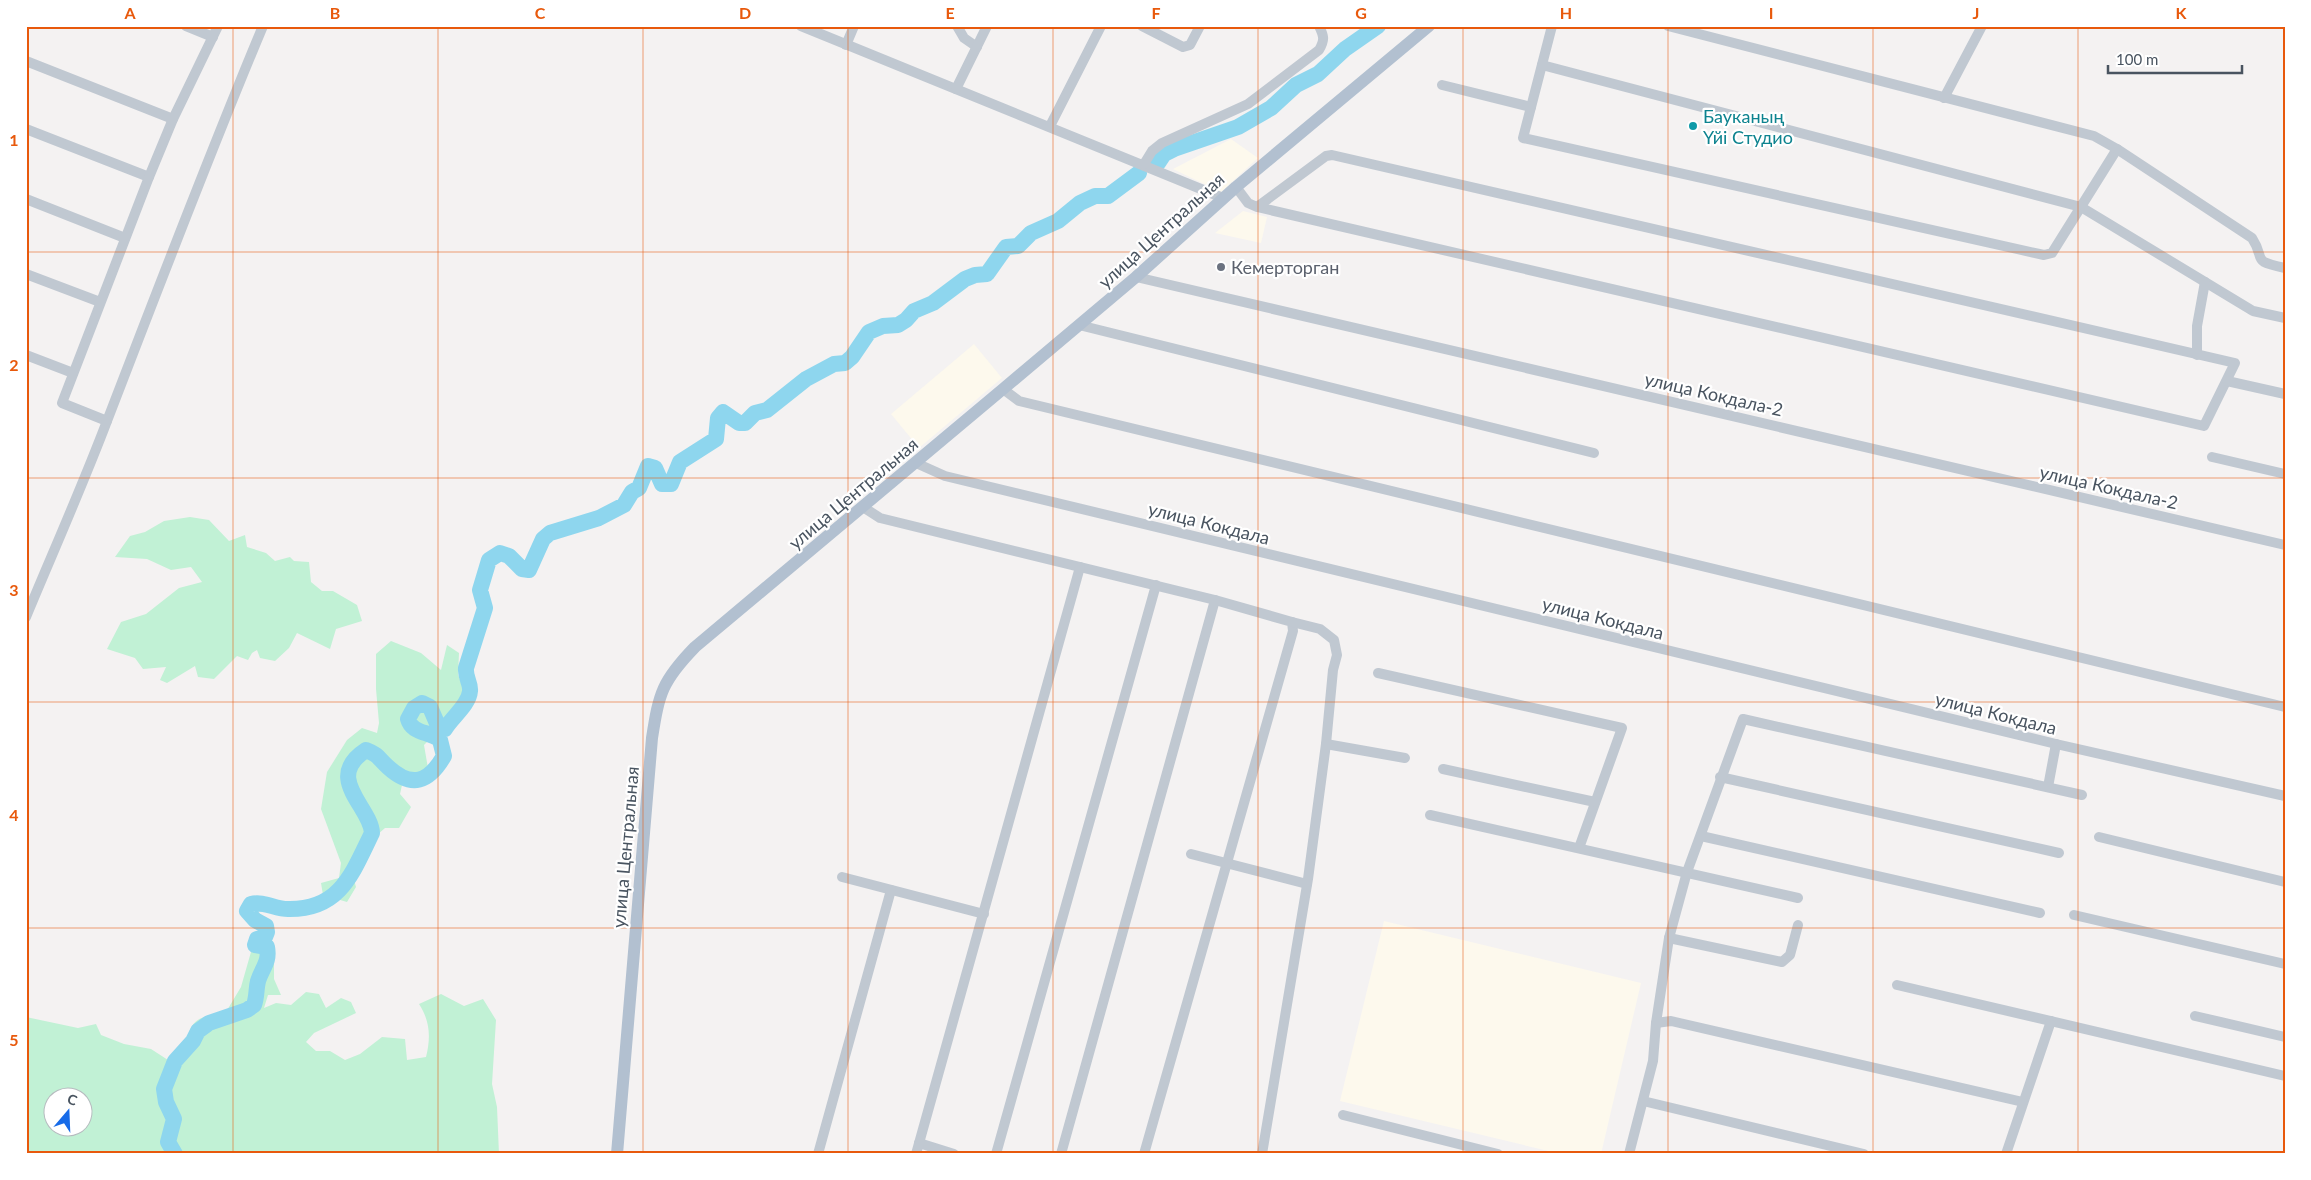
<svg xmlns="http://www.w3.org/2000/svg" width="2311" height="1180" font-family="Lato,sans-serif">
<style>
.commercial{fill:#fdf9ed}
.green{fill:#c1f1d5;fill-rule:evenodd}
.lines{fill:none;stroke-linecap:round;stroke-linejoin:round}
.river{stroke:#8ed6ee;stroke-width:16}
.minor{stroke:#c0c8d1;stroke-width:10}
.major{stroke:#b2c0d0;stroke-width:12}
.grid{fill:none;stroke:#e8590c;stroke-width:1;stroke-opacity:0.55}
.culture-dot{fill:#0f9aa8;stroke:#fff;stroke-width:2}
.worship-dot{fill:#6b7280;stroke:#fff;stroke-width:2}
.labels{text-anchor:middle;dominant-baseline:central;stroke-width:4.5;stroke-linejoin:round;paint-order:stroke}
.culture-label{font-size:18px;fill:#0d838f;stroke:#fff;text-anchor:start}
.street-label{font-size:18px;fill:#495460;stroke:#fff}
.worship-label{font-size:18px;fill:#5b616d;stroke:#fff;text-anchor:start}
.neatline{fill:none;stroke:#e8590c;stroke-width:2}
.grid-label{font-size:16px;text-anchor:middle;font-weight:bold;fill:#e8590c}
</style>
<rect width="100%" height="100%" fill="#f4f2f2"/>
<g class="commercial">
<polygon points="1231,139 1258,158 1221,192 1173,169"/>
<polygon points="1243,211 1267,217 1261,243 1215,233"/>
<polygon points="974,344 1002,378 919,448 891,414"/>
<polygon points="1384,921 1641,983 1601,1154 1561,1154 1340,1101"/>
</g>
<g class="green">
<polygon points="190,517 209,520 229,541 245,535 247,547 266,553 275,561 290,557 294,561 309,562 311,582 322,591 333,591 357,605 362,621 336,629 330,649 297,633 289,648 275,661 260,658 257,650 252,653 248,660 237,656 214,679 198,677 195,666 167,683 160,680 166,667 143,669 135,658 107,649 121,622 146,614 179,588 202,582 191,567 171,570 147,559 115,557 130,536 145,532 164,521"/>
<polygon points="391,641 421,653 441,670 447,645 459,653 458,675 465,692 456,713 424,745 429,774 404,776 400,794 411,807 399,828 385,828 370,841 363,864 353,876 356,887 347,902 323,895 321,883 339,878 341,863 321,809 327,772 347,740 362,728 377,733 379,723 376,689 376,654"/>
<path d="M251,952l23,1v26l7,16h-13l-4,13 12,-5 15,2 15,-13 13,2 7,14 15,-10 10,4 5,11 -42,20 -8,9 10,9h14l15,9 15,-6 22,-17 23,2 2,21 19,-3c5,-20 4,-36 -7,-53l22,-10 23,12 19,-7 13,21 -4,64 5,23 2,47h-473v-137l52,11 18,-4 5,11 23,9 27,5 17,11 18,-12c4,-31 12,-30 40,-36l15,-25zM52,1098h30v30h-30z"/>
</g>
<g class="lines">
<g class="river">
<polyline points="1158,163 1164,154 1174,149 1238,127 1271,108 1296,85 1318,74 1345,49 1378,26"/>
<path d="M175,1154l-7,-12 6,-23 -8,-17 -2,-13 11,-28 18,-20 5,-10 11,-8 38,-13 7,-5c3,-8 2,-16 4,-24 4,-13 12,-19 9,-34l-12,-2 2,-6 8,-2 2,-5 -1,-6 -11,-6 -8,-9 4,-7c13,-3 24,5 37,5 52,1 64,-35 84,-76 -1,-26 -49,-55 -6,-83 13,5 12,8 22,17 24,22 41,15 56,-11l-4,-16c-11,-9 -28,-6 -32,-21l6,-11 8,-5 8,4 9,21 6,1c7,-12 24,-24 25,-38 1,-8 -5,-13 -4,-23l19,-60 -5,-18 9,-30 11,-7 9,3 13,13 7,1 14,-31 7,-6 49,-15 25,-13 8,-13 7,-4 9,-22 7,2 7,16h9l9,-22 36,-23 2,-21 5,-6 16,11h6l10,-10 12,-3 39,-31 28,-15 11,-1 7,-6 17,-25 14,-6 15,-1 8,-5 8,-9 19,-8 32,-24 10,-4 12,-1 19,-27 12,-1 13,-13 27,-12 22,-18 15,-7h13l31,-23"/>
</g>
<g class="minor">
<polyline points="186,26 213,37"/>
<polyline points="801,26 1223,198"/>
<polyline points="957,26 964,38 977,47"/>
<polyline points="1142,26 1183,47 1190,45 1200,26"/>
<polyline points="1552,26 1523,138 2044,255 2052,253 2117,149"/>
<path d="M1668,26l426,110 23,13 135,89c15,23 -3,22 33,30"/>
<polyline points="846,45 854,26"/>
<polyline points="26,61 173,119"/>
<polyline points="1542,65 2081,207 2253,311 2285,318"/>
<polyline points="1442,85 1531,107"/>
<polyline points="956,89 987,26"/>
<polyline points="1944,98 1982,26"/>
<polyline points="1050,126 1101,26"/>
<polyline points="26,129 149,177"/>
<path d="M1144,164l8,-13 10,-8 86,-39 71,-54c6,-10 5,-14 0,-24"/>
<polyline points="1236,187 1248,203 1257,207 2204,426 2235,363 1332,155 1326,156 1257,207"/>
<polyline points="26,199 125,238"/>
<polyline points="26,274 100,302"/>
<polyline points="1136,277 2285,545"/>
<polyline points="1079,325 1594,453"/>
<polyline points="26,355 73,373"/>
<polyline points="2197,355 2197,326 2205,282"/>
<polyline points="2227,381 2285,394"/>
<polyline points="1003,389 1019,401 2285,707"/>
<polyline points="107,421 62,403 149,177 173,119 218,26"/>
<polyline points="2212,457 2285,474"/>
<polyline points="916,463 945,476 2056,744 2285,796"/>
<polyline points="863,507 880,518 1215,600 1292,622 1293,631 1144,1154"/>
<path d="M26,617c27,-65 56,-130 81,-196 51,-132 101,-264 156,-395"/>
<polyline points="1378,673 1622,728 1579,848"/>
<polyline points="1326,744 1405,758"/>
<polyline points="1443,769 1595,802"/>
<polyline points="1720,777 2059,853"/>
<polyline points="2048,787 2056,744"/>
<polyline points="1430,815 1798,898"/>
<polyline points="1701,836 2040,913"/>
<polyline points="2099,837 2285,882"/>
<polyline points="1191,854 1307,884"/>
<polyline points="842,877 984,914"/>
<polyline points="2074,915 2285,964"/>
<polyline points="1669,938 1782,962 1790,955 1798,925"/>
<polyline points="1897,985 2285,1076"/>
<polyline points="2195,1016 2285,1037"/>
<polyline points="1656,1023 1671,1021 2023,1102"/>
<polyline points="1643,1101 1864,1154"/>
<polyline points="1343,1115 1498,1154"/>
<polyline points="919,1143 954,1154"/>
<polyline points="818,1154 891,890"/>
<polyline points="916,1154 1080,567"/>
<polyline points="996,1154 1156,585"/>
<polyline points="1061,1154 1215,600"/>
<polyline points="1262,1154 1308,879 1326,744 1333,670 1337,655 1334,640 1320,629 1292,622"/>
<polyline points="1629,1154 1653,1061 1656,1023 1669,938 1687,872 1743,719 2082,795"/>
<polyline points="2006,1154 2051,1021"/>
</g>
<path class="major" d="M617,1154l35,-416c7,-45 10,-57 43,-91l308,-258 133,-112 100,-90 193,-161"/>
</g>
<path class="grid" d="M233,26v1128M438,26v1128M643,26v1128M848,26v1128M1053,26v1128M1258,26v1128M1463,26v1128M1668,26v1128M1873,26v1128M2078,26v1128M26,252h2259M26,478h2259M26,702h2259M26,928h2259"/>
<circle class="culture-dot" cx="1693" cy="126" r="5"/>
<circle class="worship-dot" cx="1221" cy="267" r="5"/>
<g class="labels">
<g class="culture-label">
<text x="1703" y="116">Бауканың<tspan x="1703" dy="21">Үйі Студио</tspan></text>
</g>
<g class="street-label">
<text transform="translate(1161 230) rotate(-42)">улица Центральная</text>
<text transform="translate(1714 394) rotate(13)">улица Кокдала-2</text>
<text transform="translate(2109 487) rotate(13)">улица Кокдала-2</text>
<text transform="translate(853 493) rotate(-40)">улица Центральная</text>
<text transform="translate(1209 523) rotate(14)">улица Кокдала</text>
<text transform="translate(1603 618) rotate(14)">улица Кокдала</text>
<text transform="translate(1996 713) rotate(14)">улица Кокдала</text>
<text transform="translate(625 847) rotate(-85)">улица Центральная</text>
</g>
<g class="worship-label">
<text x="1231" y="267">Кемерторган</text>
</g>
</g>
<rect width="2311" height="1180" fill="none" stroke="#ffffff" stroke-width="55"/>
<g transform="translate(68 1112) rotate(19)"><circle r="24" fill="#ffffff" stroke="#b6bbbf"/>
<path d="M0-4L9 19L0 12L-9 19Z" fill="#176be8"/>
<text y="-8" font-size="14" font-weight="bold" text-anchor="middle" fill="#495460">С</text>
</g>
<path d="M2108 65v8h134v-8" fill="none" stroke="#495460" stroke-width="2.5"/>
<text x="2116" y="65" font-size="15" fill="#495460" stroke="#ffffff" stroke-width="4" paint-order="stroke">100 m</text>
<rect x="28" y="28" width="2256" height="1124" class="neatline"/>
<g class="grid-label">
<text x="130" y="19">A</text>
<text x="335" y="19">B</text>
<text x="540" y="19">C</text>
<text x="745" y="19">D</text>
<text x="950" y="19">E</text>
<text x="1156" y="19">F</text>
<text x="1361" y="19">G</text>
<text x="1566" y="19">H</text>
<text x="1771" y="19">I</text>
<text x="1976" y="19">J</text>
<text x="2181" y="19">K</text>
<text x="14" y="146">1</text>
<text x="14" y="371">2</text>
<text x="14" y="596">3</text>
<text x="14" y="821">4</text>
<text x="14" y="1046">5</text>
</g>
</svg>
